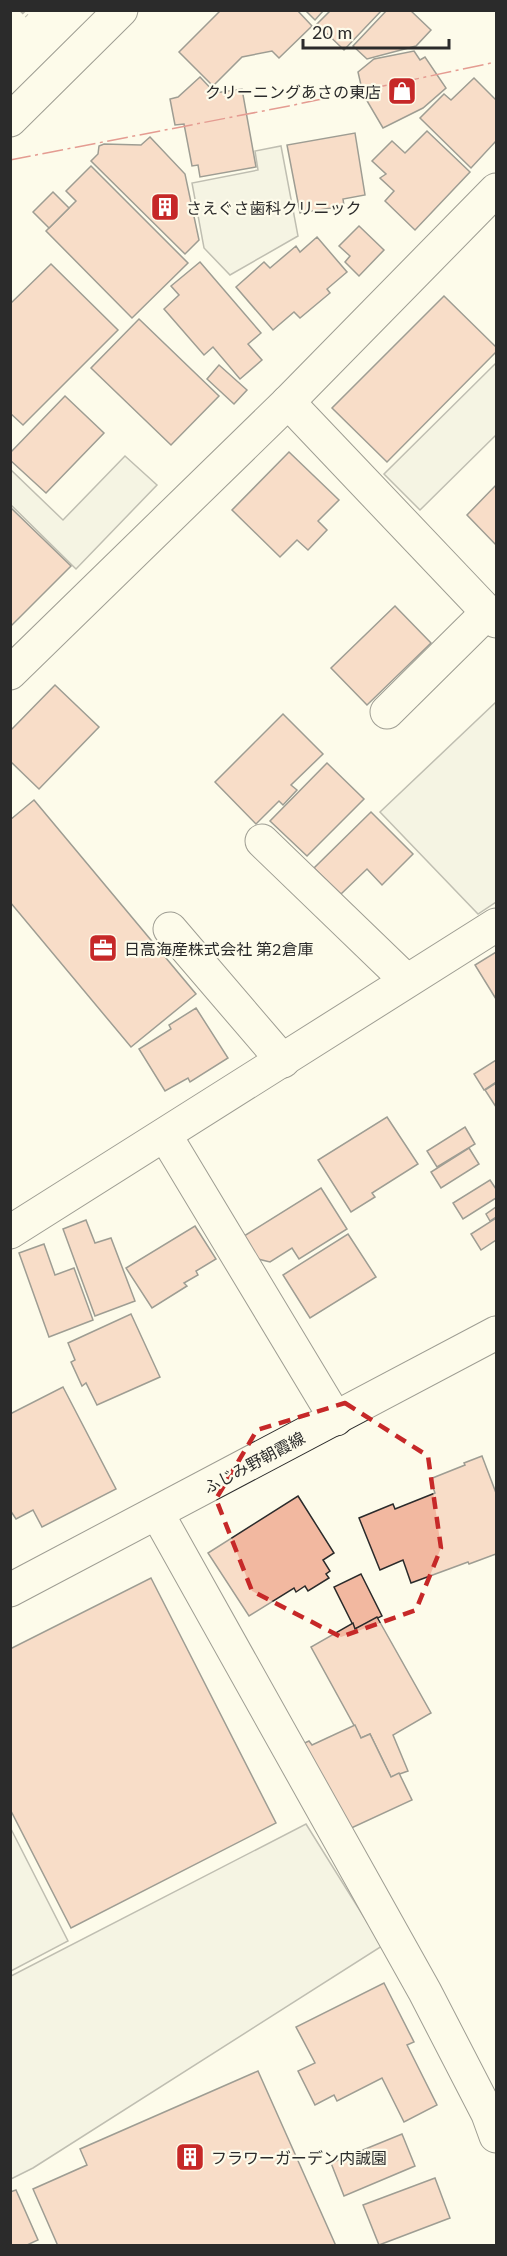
<svg xmlns="http://www.w3.org/2000/svg" width="507" height="2256" font-family="Lato,'Noto Sans JP',sans-serif">
<style>
.green{fill:#ecebdb;stroke:#74746e;stroke-width:1.5}
.parking{fill:#eceadb;stroke:#74746e;stroke-width:1.5}
.building{fill:#f2b8a0;stroke:#2b2b2b;stroke-width:1.5}
.lines{fill:none;stroke-linecap:round;stroke-linejoin:round}
.minor-casing{stroke:#2b2b2b;stroke-width:35}
.major-casing{stroke:#2b2b2b;stroke-width:35}
.path{stroke:#6a6964;stroke-width:4;stroke-dasharray:4.5 3;stroke-linecap:butt}
.minor{stroke:#fdfbea;stroke-width:33}
.major{stroke:#fdfbea;stroke-width:33}
.power{stroke:#c62828;stroke-width:1.5;stroke-dasharray:21 4.5 3 4.5;stroke-linecap:butt}
.marked{fill:none;stroke:#c62828;stroke-width:4.5;stroke-dasharray:12 8;stroke-linejoin:round}
.labels{text-anchor:middle;dominant-baseline:central;stroke-width:4.5;stroke-linejoin:round;paint-order:stroke}
.poi-label{font-size:16px;fill:#2b2b2b;stroke:#fdfbea;text-anchor:start}
.street-label{font-size:16px;fill:#2b2b2b;stroke:#fdfbea}
</style>
<rect width="100%" height="100%" fill="#fdfbea"/>
<polygon class="green" points="281,146 298,236 230,275 204,248 192,183 258,170 255,151"/>
<g class="parking">
<polygon points="496,363 496,435 420,510 384,474"/>
<polygon points="125,456 157,485 76,569 11,505 11,470 63,520"/>
<polygon points="496,702 496,902 478,914 380,812"/>
<polygon points="306,1824 382,1946 33,2168 11,2179 11,1976"/>
<polygon points="10,1827 68,1941 11,1971 10,1971"/>
</g>
<g class="building">
<polygon points="221,10 297,10 312,26 279,58 272,51 242,57 213,86 179,52"/>
<polygon points="305,10 324,10 315,20"/>
<polygon points="331,10 382,10 344,50 317,24"/>
<polygon points="387,10 410,10 431,30 416,46 367,59 353,46"/>
<polygon points="414,51 420,60 425,57 446,88 423,108 383,128 363,94 358,72 374,59"/>
<polygon points="200,77 215,93 242,89 256,167 200,177 198,165 192,166 184,124 175,125 170,99 178,97"/>
<polygon points="474,78 496,100 496,141 471,168 420,118 444,94 451,100"/>
<polygon points="427,131 470,172 415,230 385,201 394,191 380,178 386,174 372,161 392,141 405,153"/>
<polygon points="355,133 365,195 343,199 344,206 300,213 287,145"/>
<polygon points="150,137 185,174 199,240 185,254 91,161 98,154 99,146 104,144 141,145"/>
<polygon points="91,166 188,263 132,318 46,231 76,201 66,191"/>
<polygon points="53,192 69,208 49,228 33,212"/>
<polygon points="359,226 384,250 359,276 345,262 350,256 339,246"/>
<polygon points="317,237 347,272 327,289 330,293 300,318 294,312 273,330 236,287 264,262 270,268 296,246 300,252"/>
<polygon points="200,262 261,333 248,344 262,360 240,379 213,347 204,355 164,309 179,295 171,286"/>
<polygon points="51,264 118,330 23,425 10,413 10,304"/>
<polygon points="444,296 496,347 496,352 387,462 332,408"/>
<polygon points="139,319 219,396 171,445 91,368"/>
<polygon points="219,365 247,390 234,404 207,379"/>
<polygon points="65,396 104,433 46,493 10,460 10,453"/>
<polygon points="289,452 339,500 318,521 327,530 308,550 297,540 280,557 232,510"/>
<polygon points="496,485 496,545 467,515"/>
<polygon points="10,507 71,566 10,627"/>
<polygon points="395,606 431,643 367,705 331,668"/>
<polygon points="55,685 99,727 39,789 10,761 10,731"/>
<polygon points="283,714 323,754 291,785 297,790 283,805 279,801 256,824 215,782"/>
<polygon points="327,763 364,799 307,856 270,821"/>
<polygon points="34,800 196,994 131,1047 10,902 10,820"/>
<polygon points="371,812 413,854 382,885 367,869 341,894 314,868"/>
<polygon points="496,952 496,999 475,965"/>
<polygon points="196,1008 228,1058 190,1082 188,1078 165,1091 139,1049 171,1029 169,1025"/>
<polygon points="496,1060 496,1082 484,1090 474,1074"/>
<polygon points="496,1083 496,1107 485,1090"/>
<polygon points="387,1117 418,1164 372,1193 375,1197 351,1212 318,1160"/>
<polygon points="465,1127 475,1144 437,1167 427,1151"/>
<polygon points="469,1148 479,1164 441,1188 431,1172"/>
<polygon points="490,1180 496,1189 496,1198 463,1219 453,1203"/>
<polygon points="321,1188 347,1229 299,1259 292,1248 270,1262 258,1259 244,1236"/>
<polygon points="496,1207 496,1217 490,1221 486,1214"/>
<polygon points="496,1218 496,1240 481,1250 471,1234"/>
<polygon points="86,1220 95,1243 111,1238 135,1301 95,1316 63,1229"/>
<polygon points="195,1226 216,1259 196,1271 198,1275 184,1283 187,1286 152,1308 126,1268"/>
<polygon points="348,1234 376,1277 310,1318 283,1275"/>
<polygon points="44,1244 55,1275 74,1268 93,1320 49,1337 19,1253"/>
<polygon points="131,1314 160,1377 97,1405 86,1383 82,1386 71,1362 75,1360 68,1343"/>
<polygon points="63,1387 116,1489 42,1527 33,1510 16,1519 10,1510 10,1414"/>
<polygon points="482,1456 496,1493 496,1554 469,1564 468,1562 411,1583 403,1560 380,1570 359,1518 393,1504 395,1509 435,1493 430,1479 465,1465 464,1463"/>
<polygon points="298,1496 334,1553 323,1560 330,1571 326,1574 329,1578 308,1591 305,1586 296,1592 294,1588 249,1616 208,1553"/>
<polygon points="361,1574 382,1616 355,1629 334,1587"/>
<polygon points="151,1578 276,1823 71,1928 10,1809 10,1649"/>
<polygon points="377,1617 431,1713 393,1735 408,1771 391,1777 370,1734 361,1738 311,1647 353,1623 355,1629"/>
<polygon points="355,1725 361,1738 370,1734 391,1777 399,1773 412,1800 347,1830 300,1745 309,1741 312,1745"/>
<polygon points="384,1983 414,2042 407,2045 437,2105 404,2122 382,2078 337,2101 334,2095 315,2105 298,2071 315,2063 296,2027"/>
<polygon points="258,2071 336,2246 58,2246 33,2189 87,2165 80,2149"/>
<polygon points="402,2134 415,2166 344,2196 331,2163"/>
<polygon points="435,2178 450,2218 379,2245 363,2205"/>
<polygon points="16,2190 38,2240 25,2246 10,2246 10,2192"/>
</g>
<g class="lines">
<g class="minor-casing">
<g id="minor">
<polyline points="10,120 121,10"/>
<polyline points="288,402 496,621"/>
<polyline points="10,673 288,402 496,190"/>
<polyline points="387,712 488,612"/>
<polyline points="262,841 406,980"/>
<polyline points="170,929 283,1061"/>
<polyline points="165,1135 336,1419"/>
<polyline points="10,1232 496,925"/>
<polyline points="157,1513 425,1992 488,2114 496,2136"/>
</g>
</g>
<g class="major-casing">
<polyline id="major" points="10,1590 496,1333"/>
</g>
<polyline class="path" points="21,10 27,16"/>
<use href="#minor" class="minor"/>
<use href="#major" class="major"/>
<polyline class="power" points="10,160 289,106 496,62"/>
</g>
<path d="M0 0H507V2256H0ZM345,1403l83,53 13,92 -25,62 -75,27 -89,-46 -36,-92 41,-69z" fill="#fdfbea" fill-opacity=".55" fill-rule="evenodd"/>
<path class="marked" d="M345,1403l83,53 13,92 -25,62 -75,27 -89,-46 -36,-92 41,-69z"/>
<defs>
<g id="shop-square" transform="scale(1.5)"><rect x="-9" y="-9" width="18" height="18" rx="4" fill="#c62828" stroke="#fdfbea"/><path d="M-5-2.5h2.3a2.7 3.5 0 0 1 5.4 0H5L5.5 6h-11ZM-1.5-2.5h3a1.5 2.3 0 0 0-3 0Z" fill="#fff"/></g>
<g id="building-square" transform="scale(1.5)"><rect x="-9" y="-9" width="18" height="18" rx="4" fill="#c62828" stroke="#fdfbea"/><path d="M-4-6H4V6H1V3H-1V6H-4ZM-2.5-4.3h1.7v1.8h-1.7ZM.8-4.3h1.7v1.8H.8ZM-2.5-1h1.7V.8h-1.7ZM.8-1h1.7V.8H.8Z" fill="#fff"/></g>
<g id="office-square" transform="scale(1.5)"><rect x="-9" y="-9" width="18" height="18" rx="4" fill="#c62828" stroke="#fdfbea"/><path d="M-6-3h4V-5.5h4V-3h4V5H-6ZM-1-4.5V-3h2v-1.5ZM-6 0V1H6V0Z" fill="#fff"/></g>
</defs>
<g fill-rule="evenodd">
<use href="#shop-square" x="402" y="91"/>
<use href="#building-square" x="165" y="207"/>
<use href="#office-square" x="103" y="948"/>
<use href="#building-square" x="190" y="2157"/>
</g>
<g class="labels">
<g class="poi-label">
<text x="381" y="91" text-anchor="end">クリーニングあさの東店</text>
<text x="186" y="207">さえぐさ歯科クリニック</text>
<text x="124" y="948">日高海産株式会社 第2倉庫</text>
<text x="211" y="2157">フラワーガーデン内誠園</text>
</g>
<g class="street-label">
<text transform="translate(254 1462) rotate(-28)">ふじみ野朝霞線</text>
</g>
</g>
<rect width="507" height="2256" fill="none" stroke="#2b2b2b" stroke-width="24"/>
<path d="M303 39v9h146v-9" fill="none" stroke="#2b2b2b" stroke-width="3"/>
<text x="312" y="39" font-size="18" fill="#2b2b2b" stroke="#fdfbea" stroke-width="4.5" paint-order="stroke">20 m</text>
</svg>
